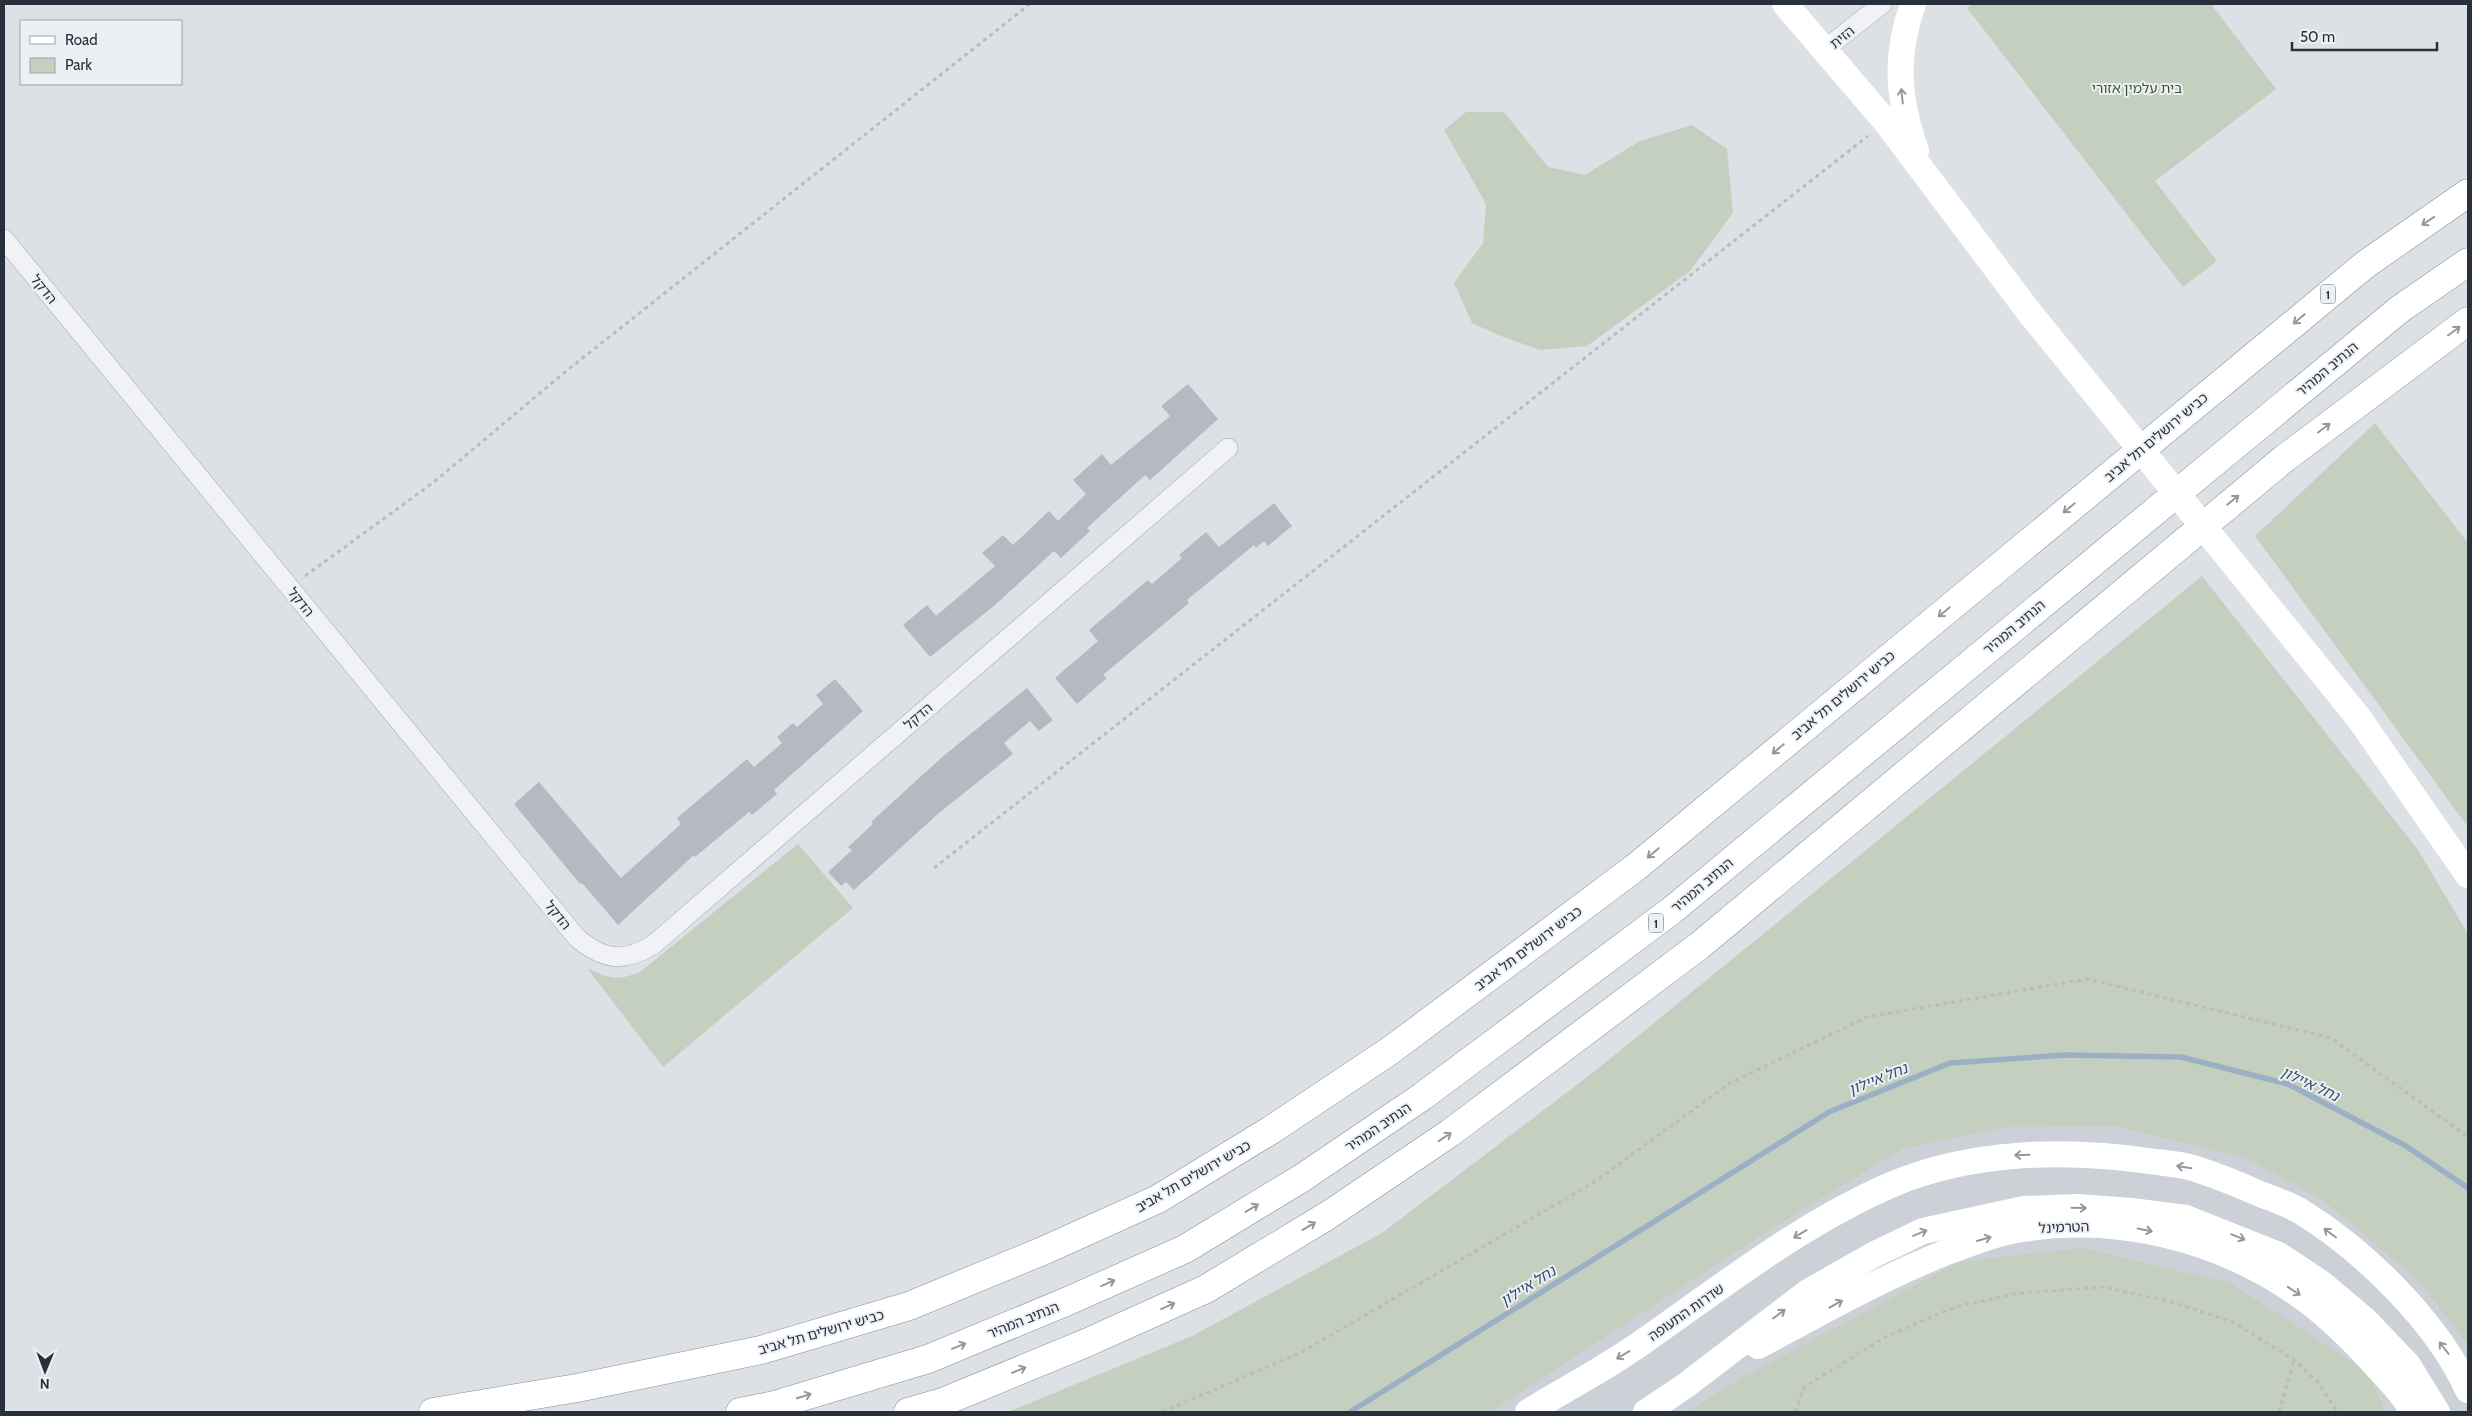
<svg xmlns="http://www.w3.org/2000/svg" width="2472" height="1416" font-family="Cabin,'Noto Sans Hebrew',sans-serif">
<style>
.built{fill:#ccd0d7}
.green{fill:#c4cfbf}
.lines{fill:none;stroke-linecap:round;stroke-linejoin:round}
.stream{stroke:#9bb0c4;stroke-width:5.5}
.building{fill:#b5bac2}
.street-casing{stroke:#a3a8af;stroke-width:20}
.highway-casing{stroke:#868f9b;stroke-width:29}
.path{stroke:#b8bcc1;stroke-width:3;stroke-dasharray:4 4;stroke-linecap:butt}
.street{stroke:#f0f2f5;stroke-width:19}
.secondary{stroke:#fff;stroke-width:26}
.highway{stroke:#fff;stroke-width:28}
.secondary-bridge{stroke:#fff;stroke-width:26}
.oneway{stroke:#94989d}
.labels{text-anchor:middle;dominant-baseline:central;stroke-width:4;stroke-linejoin:round;paint-order:stroke}
.shield{fill:#ecf0f4;stroke:#636a72;stroke-width:1}
.shield-label{font-size:12px;font-weight:bold;fill:#28303b}
.street-label{font-size:14px;fill:#28303b;stroke:#ecf0f4}
.park-label{font-size:14px;fill:#3d5636;stroke:#ecf0f4}
.water-label{font-size:15px;font-style:italic;fill:#354f6c;stroke:#ecf0f4}
</style>
<rect width="100%" height="100%" fill="#dde1e6"/>
<polygon class="built" points="1954,1111 2211,1116 2468,1272 2468,1412 1430,1412"/>
<g class="green">
<polygon points="1972,4 2211,4 2276,89 2155,181 2217,261 2183,287 1967,8"/>
<polygon points="1466,112 1504,112 1548,167 1585,175 1640,141 1692,125 1727,149 1733,213 1690,271 1587,346 1540,350 1498,335 1472,323 1454,283 1483,243 1486,204 1444,130"/>
<polygon points="2375,423 2468,543 2468,827 2255,536"/>
<polygon points="2202,576 2418,850 2468,934 2468,1344 2416,1278 2323,1200 2244,1157 2115,1126 2006,1127 1902,1149 1771,1229 1490,1412 1008,1412 1192,1336 1382,1233 1595,1071"/>
<path d="M798,844l55,64 -190,159 -76,-99c22,11 30,13 53,4z"/>
<polygon points="2082,1248 2230,1283 2368,1372 2386,1412 1687,1412 1738,1380 1959,1262"/>
</g>
<g class="lines">
<polyline class="stream" points="1350,1412 1829,1112 1950,1063 2065,1055 2181,1057 2288,1084 2406,1146 2468,1188"/>
</g>
<g class="building">
<polygon points="1188,384 1218,419 1150,480 1145,475 1087,528 1090,531 1061,558 1054,551 995,605 930,657 903,625 927,605 936,616 995,566 982,553 1003,535 1013,545 1049,511 1058,521 1086,494 1073,480 1102,454 1111,465 1170,416 1161,406"/>
<polygon points="1274,503 1292,526 1268,546 1264,541 1256,548 1254,545 1187,600 1189,603 1103,675 1107,678 1077,704 1055,678 1098,641 1089,630 1148,580 1152,584 1182,558 1179,555 1206,532 1219,547"/>
<polygon points="835,679 863,711 774,790 777,794 752,815 749,812 695,857 694,855 618,925 582,883 580,884 514,804 539,782 621,878 681,824 677,818 722,780 747,759 754,767 782,743 777,737 793,723 797,727 823,704 816,695"/>
<polygon points="1027,688 1053,720 1039,731 1030,721 1004,743 1013,754 939,813 854,890 846,882 841,886 828,872 852,850 848,847 873,824 871,822 941,758"/>
</g>
<g class="lines">
<g class="street-casing">
<g id="street">
<polyline points="1824,50 1882,4"/>
<path d="M4,239l573,699c27,22 46,25 76,7l575,-497"/>
</g>
</g>
<g class="highway-casing">
<g id="highway">
<polyline points="433,1412 577,1388 761,1350 909,1306 1045,1250 1158,1199 1271,1130 1391,1050 1636,867 2366,264 2468,193"/>
<polyline points="740,1412 775,1405 928,1359 1068,1301 1185,1249 1302,1178 1423,1096 1671,911 2400,309 2468,262"/>
<polyline points="908,1412 943,1402 1086,1343 1206,1289 1327,1216 1450,1133 1699,946 2285,458 2468,321"/>
</g>
</g>
<g class="path">
<polyline points="305,576 434,482 565,372 1030,4"/>
<polyline points="934,868 1868,136"/>
<polyline points="1162,1412 1300,1353 1593,1183 1730,1083 1867,1017 2087,979 2331,1038 2468,1137"/>
<polyline points="1796,1412 1803,1388 1885,1337 1955,1307 2019,1293 2103,1287 2168,1301 2231,1321 2294,1360 2318,1382 2337,1412"/>
<polyline points="2279,1412 2294,1360"/>
</g>
<use href="#street" class="street"/>
<g class="secondary">
<polyline points="1785,4 1886,122 2029,312"/>
<path d="M1913,4c-19,53 -15,95 3,147"/>
<polyline points="2358,717 2468,875"/>
<path d="M1758,1346c62,-33 123,-68 189,-94 24,-9 50,-19 75,-23 95,-15 194,9 273,63 31,21 58,48 83,76 13,14 26,27 35,44"/>
<path d="M1528,1412c36,-22 74,-42 109,-66 82,-57 163,-122 256,-162 79,-33 173,-35 256,-23 14,2 30,3 44,7 22,7 45,16 67,26 13,5 28,10 40,17 65,40 137,111 168,179"/>
<polyline points="1646,1412 1685,1386 1808,1292 1875,1254 1923,1231 2024,1209 2078,1207 2131,1211 2186,1218 2279,1255 2321,1283 2365,1320 2408,1365 2437,1412"/>
</g>
<use href="#highway" class="highway"/>
<polyline class="secondary-bridge" points="2029,312 2358,717"/>
</g>
<defs><path id="oneway-shaft" d="M-6 0H5M1.5-3L5.5 0L1.5 3" fill="none" stroke-width="1.6" stroke-linecap="round" stroke-linejoin="round" transform="scale(1.25)"/></defs>
<g class="oneway">
<use href="#oneway-shaft" transform="translate(1902 96) rotate(-96)"/>
<use href="#oneway-shaft" transform="translate(2428 221) rotate(146)"/>
<use href="#oneway-shaft" transform="translate(2299 319) rotate(140)"/>
<use href="#oneway-shaft" transform="translate(2454 331) rotate(-37)"/>
<use href="#oneway-shaft" transform="translate(2324 428) rotate(-37)"/>
<use href="#oneway-shaft" transform="translate(2233 500) rotate(-39)"/>
<use href="#oneway-shaft" transform="translate(2069 508) rotate(141)"/>
<use href="#oneway-shaft" transform="translate(1944 612) rotate(141)"/>
<use href="#oneway-shaft" transform="translate(1778 749) rotate(140)"/>
<use href="#oneway-shaft" transform="translate(1653 853) rotate(140)"/>
<use href="#oneway-shaft" transform="translate(1445 1137) rotate(-34)"/>
<use href="#oneway-shaft" transform="translate(2022 1155) rotate(178)"/>
<use href="#oneway-shaft" transform="translate(2184 1167) rotate(-170)"/>
<use href="#oneway-shaft" transform="translate(1252 1208) rotate(-31)"/>
<use href="#oneway-shaft" transform="translate(2079 1208) rotate(1)"/>
<use href="#oneway-shaft" transform="translate(1309 1226) rotate(-31)"/>
<use href="#oneway-shaft" transform="translate(2145 1230) rotate(12)"/>
<use href="#oneway-shaft" transform="translate(1920 1233) rotate(-22)"/>
<use href="#oneway-shaft" transform="translate(2330 1233) rotate(-143)"/>
<use href="#oneway-shaft" transform="translate(1800 1234) rotate(149)"/>
<use href="#oneway-shaft" transform="translate(2238 1237) rotate(22)"/>
<use href="#oneway-shaft" transform="translate(1984 1239) rotate(-16)"/>
<use href="#oneway-shaft" transform="translate(1108 1283) rotate(-24)"/>
<use href="#oneway-shaft" transform="translate(2294 1291) rotate(34)"/>
<use href="#oneway-shaft" transform="translate(1836 1304) rotate(-29)"/>
<use href="#oneway-shaft" transform="translate(1168 1306) rotate(-24)"/>
<use href="#oneway-shaft" transform="translate(1779 1314) rotate(-37)"/>
<use href="#oneway-shaft" transform="translate(959 1346) rotate(-22)"/>
<use href="#oneway-shaft" transform="translate(2444 1348) rotate(-128)"/>
<use href="#oneway-shaft" transform="translate(1623 1355) rotate(149)"/>
<use href="#oneway-shaft" transform="translate(1019 1370) rotate(-22)"/>
<use href="#oneway-shaft" transform="translate(804 1396) rotate(-17)"/>
</g>
<g class="labels">
<g class="shield">
<rect x="2320.5" y="284.5" width="15" height="19" rx="4"/>
<rect x="1648.5" y="913.5" width="15" height="19" rx="4"/>
</g>
<g class="shield-label">
<text x="2328" y="294">1</text>
<text x="1656" y="923">1</text>
</g>
<g class="street-label">
<text transform="translate(1842 37) rotate(-39)">הזית</text>
<text transform="translate(44 289) rotate(51)">הדקל</text>
<text transform="translate(2327 369) rotate(-40)">הנתיב המהיר</text>
<text transform="translate(2156 437) rotate(-40)">כביש ירושלים תל אביב</text>
<text transform="translate(301 602) rotate(51)">הדקל</text>
<text transform="translate(2014 627) rotate(-40)">הנתיב המהיר</text>
<text transform="translate(1843 695) rotate(-40)">כביש ירושלים תל אביב</text>
<text transform="translate(918 716) rotate(-41)">הדקל</text>
<text transform="translate(1702 885) rotate(-40)">הנתיב המהיר</text>
<text transform="translate(558 915) rotate(51)">הדקל</text>
<text transform="translate(1528 948) rotate(-37)">כביש ירושלים תל אביב</text>
<text transform="translate(1378 1127) rotate(-34)">הנתיב המהיר</text>
<text transform="translate(1193 1176) rotate(-30)">כביש ירושלים תל אביב</text>
<text transform="translate(2064 1227) rotate(-2)">הטרמינל</text>
<text transform="translate(1686 1312) rotate(-35)">שדרות התעופה</text>
<text transform="translate(1023 1320) rotate(-22)">הנתיב המהיר</text>
<text transform="translate(821 1332) rotate(-16)">כביש ירושלים תל אביב</text>
</g>
<g class="park-label">
<text x="2137" y="88">בית עלמין אזורי</text>
</g>
<g class="water-label">
<text transform="translate(1878 1079) rotate(-22)">נחל איילון</text>
<text transform="translate(2310 1084) rotate(25)">נחל איילון</text>
<text transform="translate(1528 1286) rotate(-32)">נחל איילון</text>
</g>
</g>
<rect width="2472" height="1416" fill="none" stroke="#28303b" stroke-width="10"/>
<rect x="20" y="20" width="162" height="65" fill="#ecf0f4" stroke="#9ea3aa"/>
<rect x="30" y="36" width="25" height="8" fill="#ffffff" stroke="#9ea3aa"/>
<text x="65" y="45" font-size="15" fill="#28303b">Road</text>
<rect x="30" y="58" width="25" height="15" fill="#c4cfbf" stroke="#9ea3aa"/>
<text x="65" y="70" font-size="15" fill="#28303b">Park</text>
<g transform="translate(45 1371) rotate(181)" stroke="#ecf0f4" stroke-width="4" paint-order="stroke">
<path d="M0-4L9 19L0 12L-9 19Z" fill="#28303b"/>
<text y="-8" font-size="14" font-weight="bold" text-anchor="middle" fill="#28303b">N</text>
</g>
<path d="M2292 42v8h145v-8" fill="none" stroke="#28303b" stroke-width="2.5"/>
<text x="2300" y="42" font-size="15" fill="#28303b" stroke="#ecf0f4" stroke-width="4" paint-order="stroke">50 m</text>
</svg>
